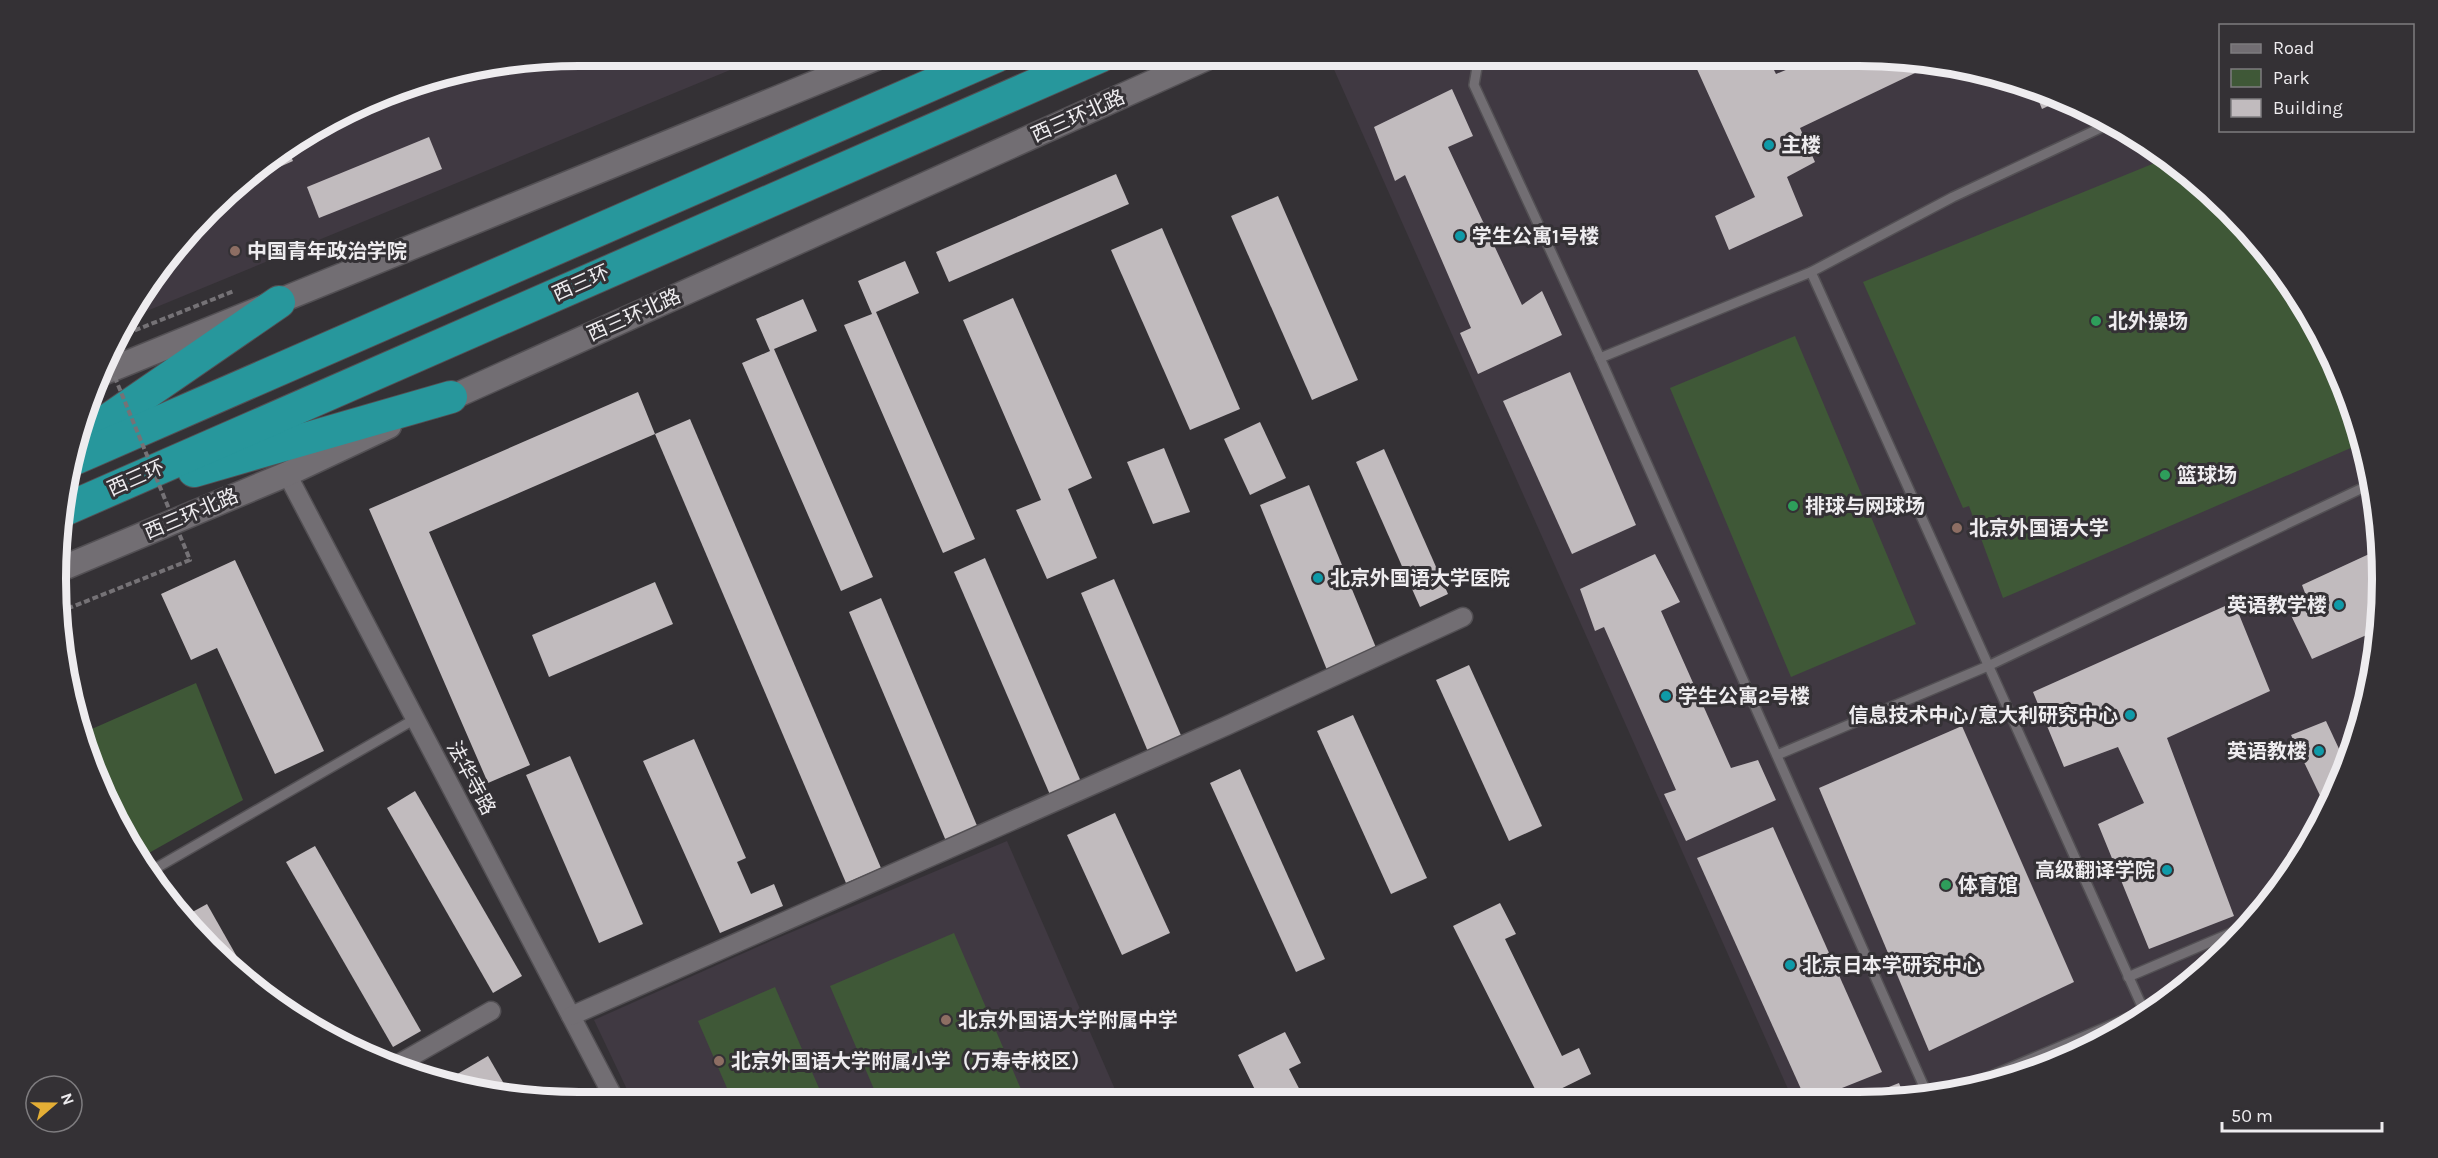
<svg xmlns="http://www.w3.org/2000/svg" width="2438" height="1158" font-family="Karla,'Noto Sans SC',sans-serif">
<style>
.built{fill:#403942}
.green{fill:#3f5837}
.building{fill:#c1bbbe}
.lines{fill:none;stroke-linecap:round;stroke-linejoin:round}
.lane-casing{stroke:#535054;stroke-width:12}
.street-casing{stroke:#535054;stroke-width:21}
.secondary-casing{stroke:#535054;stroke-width:27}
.highway-casing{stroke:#535054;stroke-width:34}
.path{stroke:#757276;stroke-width:4;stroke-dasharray:6 3;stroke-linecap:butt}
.lane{stroke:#726e73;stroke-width:9}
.street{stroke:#726e73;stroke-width:18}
.secondary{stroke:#726e73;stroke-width:24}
.highway{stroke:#27979c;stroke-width:32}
.path-bridge{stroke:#757276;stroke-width:4;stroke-dasharray:6 3;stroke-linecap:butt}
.culture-dot{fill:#0f9aa8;stroke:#343135;stroke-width:2}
.education-dot{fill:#8d6e63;stroke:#343135;stroke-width:2}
.leisure-dot{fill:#2e9e5b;stroke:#343135;stroke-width:2}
.labels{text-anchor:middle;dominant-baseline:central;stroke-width:6;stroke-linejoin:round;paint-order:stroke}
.street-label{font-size:20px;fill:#eeecef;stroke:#343135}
.poi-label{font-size:20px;font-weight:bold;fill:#eeecef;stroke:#343135;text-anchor:start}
.rim{fill:none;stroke:#eeecef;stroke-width:8}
</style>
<rect width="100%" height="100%" fill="#343135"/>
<g class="built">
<polygon points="579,56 764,56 125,320 234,185 318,125 410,83"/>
<polygon points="1328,56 1859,56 1961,65 2059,95 2150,144 2229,209 2294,288 2343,378 2372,477 2382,579 2373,681 2343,779 2275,897 2178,994 2060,1063 1928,1098 1792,1098"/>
<polygon points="1007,841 1120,1101 633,1102 594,1020 773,940"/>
</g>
<g class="green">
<polygon points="2167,158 2229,209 2294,288 2330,355 2325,357 2360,444 2003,598 1969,506 1963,508 1863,282"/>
<polygon points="1795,336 1916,624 1791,677 1670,388"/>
<polygon points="196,683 243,800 140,858 125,840 85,732"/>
<polygon points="954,933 1026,1101 879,1101 830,986"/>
<polygon points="775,987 825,1102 733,1102 698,1021"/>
<polygon points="2120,1028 2060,1063 2000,1079"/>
</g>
<g class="building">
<polygon points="1691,56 1767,56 1776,74 1819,56 1859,56 1936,63 1800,128 1815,162 1787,177 1803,216 1729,250 1715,216 1755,197"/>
<polygon points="2033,87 2059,95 2065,98 2042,109"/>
<polygon points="1452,89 1473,136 1448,147 1522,305 1542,291 1562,335 1478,374 1460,333 1471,328 1405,175 1395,181 1374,127"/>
<polygon points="429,137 442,169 319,218 307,187"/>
<polygon points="287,147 293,161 257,177 254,171"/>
<polygon points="1116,174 1129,204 949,282 936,252"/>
<polygon points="1278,196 1358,380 1312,400 1231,216"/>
<polygon points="1162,228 1240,409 1190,430 1111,250"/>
<polygon points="905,261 919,293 876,312 975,539 943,553 844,325 872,314 858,281"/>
<polygon points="1013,298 1092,478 1068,489 1097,558 1047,579 1016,510 1041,500 963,320"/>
<polygon points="803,299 817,331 774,349 873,577 841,591 742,363 770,351 756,319"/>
<polygon points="1570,372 1636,525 1572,554 1503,401"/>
<polygon points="638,392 655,434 429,532 530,765 488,783 369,509"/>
<polygon points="690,419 881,868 846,883 655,434"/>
<polygon points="1260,422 1286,478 1250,495 1224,439"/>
<polygon points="1164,448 1190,512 1153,524 1127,462"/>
<polygon points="1384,449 1448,594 1420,607 1356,462"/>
<polygon points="1309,485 1377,650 1327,670 1260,505"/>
<polygon points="2380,549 2382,579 2378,630 2312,659 2288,609 2308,601 2302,585"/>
<polygon points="1655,554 1680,602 1661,611 1731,768 1758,760 1776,800 1686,841 1664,794 1676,790 1604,627 1595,631 1580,589"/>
<polygon points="985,558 1085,791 1054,804 954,572"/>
<polygon points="235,560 324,751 275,774 217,648 191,660 161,594"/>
<polygon points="1114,579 1183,740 1149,754 1081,593"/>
<polygon points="655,582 673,624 549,677 532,635"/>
<polygon points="881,598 978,828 946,841 849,612"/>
<polygon points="2234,602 2270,691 2167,738 2234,916 2149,949 2098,824 2144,803 2118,747 2064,767 2033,692"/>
<polygon points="1469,665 1542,826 1509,841 1436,680"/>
<polygon points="1353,715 1427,878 1391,894 1317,731"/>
<polygon points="2326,721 2347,766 2343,779 2326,808 2291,735"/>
<polygon points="1962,726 2074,982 1929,1051 1819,788"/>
<polygon points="694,739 746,858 737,862 751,894 774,884 783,906 720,933 643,761"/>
<polygon points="570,756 643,924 599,943 526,775"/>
<polygon points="1240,769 1325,959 1296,972 1210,783"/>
<polygon points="415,791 522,976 493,993 387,808"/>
<polygon points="1115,813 1170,933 1122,955 1067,835"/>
<polygon points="1773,827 1882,1072 1817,1098 1805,1098 1697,858"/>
<polygon points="315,846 421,1031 393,1047 286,862"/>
<polygon points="1500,903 1516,934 1505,939 1562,1056 1579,1048 1591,1074 1540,1099 1453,926"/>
<polygon points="207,904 253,985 234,973 187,915"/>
<polygon points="1285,1032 1301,1063 1289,1069 1305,1100 1260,1100 1238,1055"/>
<polygon points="488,1056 511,1096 477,1092 461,1088 454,1076"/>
<polygon points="1899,1083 1905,1098 1861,1098"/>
<polygon points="1190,1093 1194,1100 1177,1100"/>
</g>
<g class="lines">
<g class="lane-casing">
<g id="lane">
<polyline points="1479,56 1474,85 1600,358 1929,1098"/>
<polyline points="1811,272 2145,1013"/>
<polyline points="1600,358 1811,272 1953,197 2111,123"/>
<polyline points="1777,755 1988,666 2373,483"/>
<polyline points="151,871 415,719"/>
<polyline points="2128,977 2245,927"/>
<polyline points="1955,1091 2144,1011"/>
</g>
</g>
<g class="street-casing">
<g id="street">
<polyline points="287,474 616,1102"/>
<polyline points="571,1016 1226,726 1463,617"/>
<polyline points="393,1067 491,1011"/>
</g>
</g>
<g class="secondary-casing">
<g id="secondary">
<polyline points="105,372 881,56"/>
<polyline points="435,405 1211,56"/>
<polyline points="56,571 287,474 389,426"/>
</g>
</g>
<g class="highway-casing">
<g id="highway">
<polyline points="80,439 279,302"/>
<polyline points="72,460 997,56"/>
<polyline points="194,471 451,397"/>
<polyline points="62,511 1101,56"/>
</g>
</g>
<polyline class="path" points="118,337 234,291"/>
<use href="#lane" class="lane"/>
<use href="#street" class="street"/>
<use href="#secondary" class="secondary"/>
<use href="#highway" class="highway"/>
<polyline class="path-bridge" points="59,612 190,560 109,363"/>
</g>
<g class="culture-dot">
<circle cx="1769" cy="145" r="6"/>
<circle cx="1460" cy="236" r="6"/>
<circle cx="1318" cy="578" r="6"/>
<circle cx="2339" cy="605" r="6"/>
<circle cx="1666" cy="696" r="6"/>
<circle cx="2130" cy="715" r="6"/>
<circle cx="2319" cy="751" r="6"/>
<circle cx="2167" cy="870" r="6"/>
<circle cx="1790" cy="965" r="6"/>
</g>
<g class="education-dot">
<circle cx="235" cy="251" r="6"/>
<circle cx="1957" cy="528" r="6"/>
<circle cx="946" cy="1020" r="6"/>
<circle cx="719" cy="1061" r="6"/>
</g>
<g class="leisure-dot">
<circle cx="2096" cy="321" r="6"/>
<circle cx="2165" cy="475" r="6"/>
<circle cx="1793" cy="506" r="6"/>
<circle cx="1946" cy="885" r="6"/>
</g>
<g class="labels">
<g class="street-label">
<text transform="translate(1078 116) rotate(-24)">西三环北路</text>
<text transform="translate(581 283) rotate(-24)">西三环</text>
<text transform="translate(634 315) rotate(-24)">西三环北路</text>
<text transform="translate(136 478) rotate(-24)">西三环</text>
<text transform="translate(191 514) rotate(-23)">西三环北路</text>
<text transform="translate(471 778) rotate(62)">法华寺路</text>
</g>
<g class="poi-label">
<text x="1781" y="145">主楼</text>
<text x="1472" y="236">学生公寓1号楼</text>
<text x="247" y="251">中国青年政治学院</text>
<text x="2108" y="321">北外操场</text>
<text x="2177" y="475">篮球场</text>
<text x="1805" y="506">排球与网球场</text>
<text x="1969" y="528">北京外国语大学</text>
<text x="1330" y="578">北京外国语大学医院</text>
<text x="2327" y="605" text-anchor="end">英语教学楼</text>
<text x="1678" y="696">学生公寓2号楼</text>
<text x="2118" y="715" text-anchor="end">信息技术中心/意大利研究中心</text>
<text x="2307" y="751" text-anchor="end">英语教楼</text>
<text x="2155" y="870" text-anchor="end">高级翻译学院</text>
<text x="1958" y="885">体育馆</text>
<text x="1802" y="965">北京日本学研究中心</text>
<text x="958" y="1020">北京外国语大学附属中学</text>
<text x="731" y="1061">北京外国语大学附属小学（万寿寺校区）</text>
</g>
</g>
<path d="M0 0H2438V1158H0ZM579 66H1859A513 513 0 0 1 2372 579V579A513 513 0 0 1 1859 1092H579A513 513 0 0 1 66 579V579A513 513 0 0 1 579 66Z" fill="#343135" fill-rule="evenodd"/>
<path class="rim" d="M579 66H1859A513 513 0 0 1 2372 579V579A513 513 0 0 1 1859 1092H579A513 513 0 0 1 66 579V579A513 513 0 0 1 579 66Z"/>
<rect x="2219" y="24" width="195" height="108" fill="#343135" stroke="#7e7c7f" stroke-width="1.5"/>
<rect x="2231" y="44" width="30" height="9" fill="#726e73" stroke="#7e7c7f" stroke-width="1.5"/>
<text x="2273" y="54" font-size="18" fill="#eeecef">Road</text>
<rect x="2231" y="69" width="30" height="18" fill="#3f5837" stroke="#7e7c7f" stroke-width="1.5"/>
<text x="2273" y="84" font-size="18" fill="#eeecef">Park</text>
<rect x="2231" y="99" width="30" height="18" fill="#c1bbbe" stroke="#7e7c7f" stroke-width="1.5"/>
<text x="2273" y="114" font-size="18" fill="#eeecef">Building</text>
<g transform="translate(54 1104) rotate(70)"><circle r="28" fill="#343135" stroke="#7e7c7f" stroke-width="1.5"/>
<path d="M0-4.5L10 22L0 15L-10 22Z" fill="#e4ae35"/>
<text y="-9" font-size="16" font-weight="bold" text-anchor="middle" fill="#eeecef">N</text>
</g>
<path d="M2222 1122v9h160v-9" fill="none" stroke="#eeecef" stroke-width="3"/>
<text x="2231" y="1122" font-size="18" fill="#eeecef" stroke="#343135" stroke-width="4.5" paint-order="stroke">50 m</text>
</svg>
